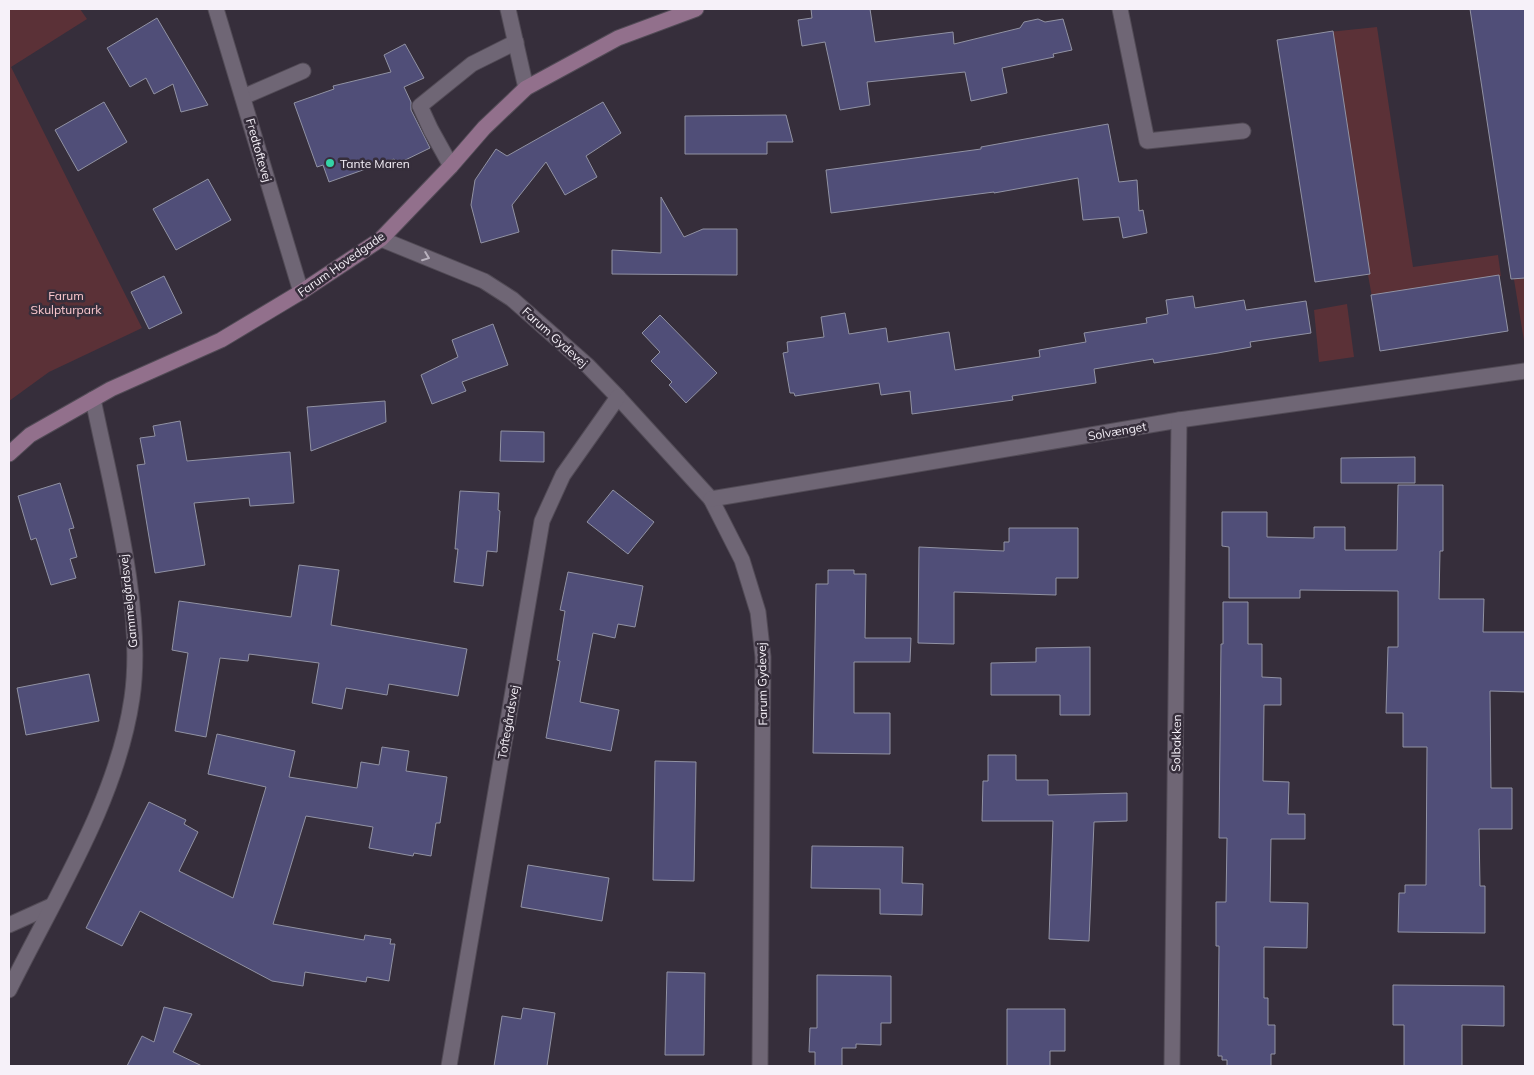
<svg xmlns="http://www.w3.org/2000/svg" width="1534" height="1075" font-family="Mulish,sans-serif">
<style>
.green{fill:#5b3137}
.building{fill:#504e78;stroke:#9192a3}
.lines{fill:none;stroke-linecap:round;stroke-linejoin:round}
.lane-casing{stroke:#524b56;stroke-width:17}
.street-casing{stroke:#524b56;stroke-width:17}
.secondary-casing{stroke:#524b56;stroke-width:17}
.lane{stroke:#6f6675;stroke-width:15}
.street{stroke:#6f6675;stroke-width:15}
.secondary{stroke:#92708c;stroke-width:15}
.oneway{stroke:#b9b2be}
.poi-dot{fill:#35d4a7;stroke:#362e3b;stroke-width:2}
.labels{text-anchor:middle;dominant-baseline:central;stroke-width:5;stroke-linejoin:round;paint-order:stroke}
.street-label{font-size:12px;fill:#f6f1f9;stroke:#362e3b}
.poi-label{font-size:12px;fill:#f6f1f9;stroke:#362e3b;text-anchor:start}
.park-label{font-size:12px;fill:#fcc8ce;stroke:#362e3b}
</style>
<rect width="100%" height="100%" fill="#362e3b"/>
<g class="green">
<polygon points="9,9 80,9 87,19 11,67 142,328 49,372 9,401"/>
<polygon points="1377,27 1413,267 1498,255 1501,276 1372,297 1349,170 1329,32"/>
<polygon points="1525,252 1525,347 1510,255"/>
<polygon points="1347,304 1354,357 1319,362 1314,310"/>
</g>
<g class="building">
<polygon points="811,9 870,9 875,42 953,32 954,44 1020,28 1024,22 1038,19 1045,22 1063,19 1072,50 1053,54 1054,57 1002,68 1007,93 971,101 965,72 867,82 870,105 840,110 825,42 802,46 798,20 812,18"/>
<polygon points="1470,9 1525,9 1525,278 1511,279"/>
<polygon points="157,18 190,74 208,105 181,112 173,84 154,94 146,78 130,87 107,48"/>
<polygon points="1333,31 1370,274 1315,282 1277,40"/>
<polygon points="405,44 424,78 404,87 411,102 411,110 430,148 397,164 394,159 329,182 323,165 317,167 294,103 334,89 333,86 391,72 384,55"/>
<polygon points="104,102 127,142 78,171 55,130"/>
<polygon points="603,102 621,133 586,156 597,177 565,195 546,162 512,205 519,232 481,243 471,205 475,180 496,149 507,156"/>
<polygon points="786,115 793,142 767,142 767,154 685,154 685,116"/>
<polygon points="1108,124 1119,182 1137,180 1139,211 1143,210 1147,233 1123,238 1119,217 1083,220 1078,178 994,193 994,192 831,213 826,170 981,149 981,147"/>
<polygon points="208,179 231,220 176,250 153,209"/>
<polygon points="661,197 684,237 703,229 737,229 737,275 612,274 612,250 661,253"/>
<polygon points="1499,275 1508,331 1380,351 1371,295"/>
<polygon points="164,276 182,313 149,329 131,292"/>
<polygon points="1193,296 1195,308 1244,300 1246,310 1306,301 1311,333 1250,342 1251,347 1218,353 1154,363 1153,359 1094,369 1096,383 1012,396 1013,400 912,414 910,391 881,395 879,383 795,396 794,393 790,393 783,353 788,352 787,342 824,337 821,317 845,313 849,334 886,328 888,342 949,332 955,370 1040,357 1039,350 1086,342 1084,333 1147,323 1146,318 1168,314 1166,300"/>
<polygon points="660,315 717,373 686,403 669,385 672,382 651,361 660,352 642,333"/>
<polygon points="493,324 508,365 462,382 466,391 432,404 421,375 458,357 452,340"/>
<polygon points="385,401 386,422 311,451 307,407"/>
<polygon points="180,421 187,461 290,452 294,503 250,506 249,498 194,503 205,565 155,573 137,465 145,464 140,438 155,436 153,426"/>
<polygon points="501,431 544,432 544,462 500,461"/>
<polygon points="1415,457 1415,483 1341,483 1341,458"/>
<polygon points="60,483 74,528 69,529 77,557 70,559 76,578 51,585 36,538 31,540 18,496"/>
<polygon points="1398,485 1443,485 1443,551 1440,551 1439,599 1484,599 1483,632 1525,632 1525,692 1490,691 1491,788 1512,788 1512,829 1479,829 1480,886 1485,886 1485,933 1398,932 1399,893 1405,893 1405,885 1426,885 1427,747 1403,747 1403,713 1386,713 1388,647 1398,647 1398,591 1300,590 1300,598 1229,598 1229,547 1222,546 1222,512 1267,512 1267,537 1314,538 1314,527 1345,527 1345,550 1397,550"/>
<polygon points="613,490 654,522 628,554 587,522"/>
<polygon points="460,491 499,493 498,510 500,511 497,552 487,551 483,586 454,582 458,549 455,549"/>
<polygon points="1009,528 1078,528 1078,578 1056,578 1056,595 954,592 954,644 918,643 919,547 1004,551 1004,542 1009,542"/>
<polygon points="299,565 339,570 331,625 467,649 458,696 389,684 387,695 346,688 342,709 312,703 319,663 249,654 248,661 220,658 206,737 175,731 188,653 172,650 179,601 291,617"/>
<polygon points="828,570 854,570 854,574 866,574 865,638 911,638 910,662 854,662 854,713 890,713 890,754 813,753 816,584 828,584"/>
<polygon points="568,572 643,586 635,627 618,624 615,638 593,633 580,702 619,710 611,751 546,738 560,661 557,660 565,611 560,610"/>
<polygon points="1223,602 1248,602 1248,644 1262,644 1262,677 1281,678 1281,705 1264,705 1263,781 1289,782 1288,814 1305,814 1305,839 1271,839 1270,902 1308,903 1307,948 1264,947 1264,998 1268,998 1268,1025 1275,1025 1275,1054 1271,1054 1271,1066 1227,1066 1227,1060 1222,1060 1222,1056 1218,1056 1219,946 1216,946 1216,902 1226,902 1227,838 1219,838 1221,644 1223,644"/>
<polygon points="1090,647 1090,715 1060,715 1060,695 991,695 991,663 1036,662 1036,648"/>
<polygon points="89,674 99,721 26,735 17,688"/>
<polygon points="217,734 295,751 289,777 357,788 361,762 379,765 382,747 409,751 406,771 447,777 440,823 436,823 431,856 414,853 413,856 369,848 373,827 306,816 273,924 364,940 365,935 391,939 390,944 395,944 389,981 367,977 366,982 305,972 303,986 272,981 140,911 122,946 86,928 149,802 186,820 184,824 198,832 179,871 233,898 266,787 208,774"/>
<polygon points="988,755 1016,755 1016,780 1048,780 1048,795 1127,793 1127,821 1094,822 1089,941 1049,939 1053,821 982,821 983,781 988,781"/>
<polygon points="655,761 696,762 694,881 653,880"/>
<polygon points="812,846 903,847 902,883 923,884 922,915 880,914 880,889 811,888"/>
<polygon points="528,865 609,878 602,921 521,907"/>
<polygon points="667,972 705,973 704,1055 665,1055"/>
<polygon points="817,975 891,976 891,1023 881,1023 881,1045 856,1044 856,1048 842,1048 842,1066 815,1066 815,1052 809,1052 810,1028 817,1028"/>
<polygon points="1393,985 1504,986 1504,1026 1462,1025 1462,1066 1404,1066 1404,1025 1393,1025"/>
<polygon points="164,1007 192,1014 173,1052 202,1066 127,1066 142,1036 154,1042"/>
<polygon points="523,1008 555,1013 547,1066 494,1066 502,1016 521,1019"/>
<polygon points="1007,1009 1065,1009 1065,1051 1050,1051 1050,1066 1007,1066"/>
</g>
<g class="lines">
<g class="lane-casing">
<g id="lane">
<polyline points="1120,9 1147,141 1243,131"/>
<polyline points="243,97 303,71"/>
<polyline points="451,166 431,130 420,106 472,64 516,42"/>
<polyline points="9,925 51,906"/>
</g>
</g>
<g class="street-casing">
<g id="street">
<polyline points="216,9 301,292"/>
<polyline points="508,9 526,88"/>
<polyline points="381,239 484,281 512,299 588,366 618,397 711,499 742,560 758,612 763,657 760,1066"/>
<polyline points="711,499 1179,420 1525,371"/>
<path d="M9,990c45,-92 108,-189 123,-292 13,-89 -21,-210 -39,-299"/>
<polyline points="449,1066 542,521 563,475 618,397"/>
<polyline points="1172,1066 1179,420"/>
</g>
</g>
<g class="secondary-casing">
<polyline id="secondary" points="9,454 30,435 111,389 221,340 301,292 381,239 451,166 484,128 526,88 618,38 696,9"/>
</g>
<use href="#lane" class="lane"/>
<use href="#street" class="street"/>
<use href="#secondary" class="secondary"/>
</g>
<defs><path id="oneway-chevron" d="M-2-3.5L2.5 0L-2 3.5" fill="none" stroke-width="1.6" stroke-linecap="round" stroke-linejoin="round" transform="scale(1.25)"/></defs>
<use class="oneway" href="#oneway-chevron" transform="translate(426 257) rotate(21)"/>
<circle class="poi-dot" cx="330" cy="163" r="5"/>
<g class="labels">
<g class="street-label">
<text transform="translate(259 150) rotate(74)">Fredtoftevej</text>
<text transform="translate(341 264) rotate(-35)">Farum Hovedgade</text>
<text transform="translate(555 337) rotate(42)">Farum Gydevej</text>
<text transform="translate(1117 431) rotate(-10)">Solvænget</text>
<text transform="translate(128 601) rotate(-96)">Gammelgårdsvej</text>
<text transform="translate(762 684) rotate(-91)">Farum Gydevej</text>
<text transform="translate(508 722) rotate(-80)">Toftegårdsvej</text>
<text transform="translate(1176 743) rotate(-89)">Solbakken</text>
</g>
<g class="poi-label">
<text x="340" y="163">Tante Maren</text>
</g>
<g class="park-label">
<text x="66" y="295">Farum<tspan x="66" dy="14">Skulpturpark</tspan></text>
</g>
</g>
<rect width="1534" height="1075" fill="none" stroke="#f6f1f9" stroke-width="20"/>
</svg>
